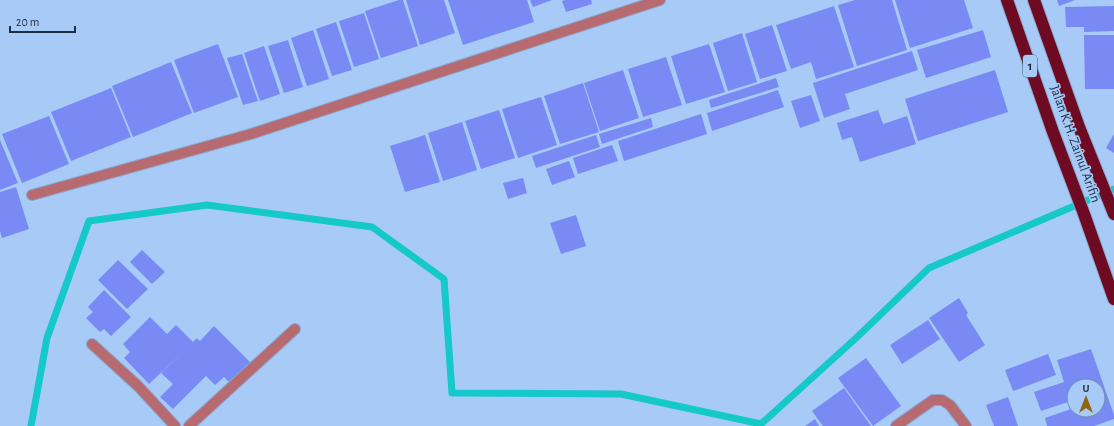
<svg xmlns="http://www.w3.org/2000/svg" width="1114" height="426" font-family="'Alegreya Sans',sans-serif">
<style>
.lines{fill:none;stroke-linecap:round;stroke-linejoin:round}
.stream{stroke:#15c8c9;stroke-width:7}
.building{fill:#7a8af5}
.minor-casing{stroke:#89a8cf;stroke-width:12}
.highway-casing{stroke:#89a8cf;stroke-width:14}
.minor{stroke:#b76b71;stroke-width:10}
.highway{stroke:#6f0a23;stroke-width:12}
.labels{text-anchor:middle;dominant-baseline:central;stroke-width:3;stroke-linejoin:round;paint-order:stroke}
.shield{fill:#a8caf6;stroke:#475d79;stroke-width:1}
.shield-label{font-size:13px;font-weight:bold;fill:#1d2e43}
.street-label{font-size:14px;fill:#1d2e43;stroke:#a8caf6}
</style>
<rect width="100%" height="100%" fill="#a8caf6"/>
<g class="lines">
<polyline class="stream" points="31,426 47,338 89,221 207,205 372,227 444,279 452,393 621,394 761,424 855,339 929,268 1114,189"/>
</g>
<g class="building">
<polygon points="399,0 403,0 418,46 381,58 365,11"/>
<polygon points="406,0 444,0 455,33 420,45"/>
<polygon points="448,0 527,0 534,22 463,45"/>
<polygon points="530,0 552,0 533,7"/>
<polygon points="565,0 591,0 592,4 566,12 562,1"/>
<polygon points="855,0 892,0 907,50 857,66 838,5"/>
<polygon points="895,0 964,0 973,28 910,48"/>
<polygon points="1057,0 1075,0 1059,6"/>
<polygon points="834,6 854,67 816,79 811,62 791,69 776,25"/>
<polygon points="1114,6 1114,31 1084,32 1084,27 1066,27 1065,7"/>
<polygon points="364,13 379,59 354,67 339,21"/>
<polygon points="336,22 352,70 332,76 316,29"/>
<polygon points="772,25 787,71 760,79 745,34"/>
<polygon points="313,30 329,79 307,86 291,38"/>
<polygon points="983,30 991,57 926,78 917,50"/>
<polygon points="742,33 757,82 728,91 713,43"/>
<polygon points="1084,35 1114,35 1114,89 1085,89"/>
<polygon points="288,40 303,87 284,93 268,46"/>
<polygon points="218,44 238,97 194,113 174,60"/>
<polygon points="709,44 725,92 686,104 671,56"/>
<polygon points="264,46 280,94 260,101 244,53"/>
<polygon points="912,51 918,70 845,94 850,109 824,118 813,83"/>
<polygon points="242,54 258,101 243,105 227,58"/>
<polygon points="666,57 682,105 643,117 628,69"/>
<polygon points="171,62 192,113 133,137 112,86"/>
<polygon points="623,70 639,118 600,131 584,83"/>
<polygon points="995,70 1008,112 918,141 905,99"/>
<polygon points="776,78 779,87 711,108 709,100"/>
<polygon points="583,83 599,132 560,144 544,96"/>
<polygon points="111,88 131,137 71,161 51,112"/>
<polygon points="778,90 784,107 712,131 707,113"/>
<polygon points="811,95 820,121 800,128 791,101"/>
<polygon points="541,97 557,145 518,158 502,109"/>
<polygon points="499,110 515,158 481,169 465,121"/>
<polygon points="878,110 883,124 907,116 916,144 860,162 852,137 842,140 837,123"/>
<polygon points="701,114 707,134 624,161 618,141"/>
<polygon points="49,116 69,164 22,183 2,134"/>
<polygon points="651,118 653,127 602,144 599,134"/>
<polygon points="462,122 477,170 443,181 428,133"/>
<polygon points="1114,134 1114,153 1106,148"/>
<polygon points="425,135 440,182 405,192 390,146"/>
<polygon points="596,135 600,147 536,168 532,156"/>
<polygon points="0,140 18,183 0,190"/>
<polygon points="612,145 618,161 578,174 573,158"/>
<polygon points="569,161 575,177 552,185 546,169"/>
<polygon points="523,178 527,193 508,199 503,183"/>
<polygon points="16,187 29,229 2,238 0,231 0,192"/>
<polygon points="576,215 586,246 561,254 550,223"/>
<polygon points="142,250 165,272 152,284 130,262"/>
<polygon points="118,260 148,289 127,309 98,280"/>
<polygon points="104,290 131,317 111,336 104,329 100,332 86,318 93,312 88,307"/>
<polygon points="959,298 968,313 966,315 985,345 959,362 929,318"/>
<polygon points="150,317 167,334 176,325 193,342 197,338 200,341 214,326 252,364 231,384 224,377 215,385 206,376 173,409 160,397 173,384 161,373 188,347 149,384 124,358 130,352 123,344"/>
<polygon points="928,320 940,339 902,364 890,345"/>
<polygon points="1091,349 1114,415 1114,419 1094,426 1047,426 1045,418 1074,408 1074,410 1098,410 1098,386 1074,386 1074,400 1041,411 1034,392 1064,382 1057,360"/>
<polygon points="1048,354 1056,375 1013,391 1005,370"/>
<polygon points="866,358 901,406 873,426 838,378"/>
<polygon points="844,388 871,426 823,426 812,411"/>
<polygon points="1008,397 1018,426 994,426 986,405"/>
<polygon points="815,419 819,426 805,426"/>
</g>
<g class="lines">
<g class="minor-casing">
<g id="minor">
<polyline points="32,195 251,134 660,0"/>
<polyline points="92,344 138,386 175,426"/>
<polyline points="189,426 295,329"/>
<polyline points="896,426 933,400 942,400 950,405 966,426"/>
</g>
</g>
<g class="highway-casing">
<g id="highway">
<polyline points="1007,0 1053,132 1084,214 1114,299"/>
<polyline points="1034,0 1079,127 1114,214"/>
</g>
</g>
<use href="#minor" class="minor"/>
<use href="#highway" class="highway"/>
</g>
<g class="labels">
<rect class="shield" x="1023" y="55" width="14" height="22" rx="3"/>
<g class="shield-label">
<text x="1030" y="66">1</text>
</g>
<g class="street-label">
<text transform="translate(1075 144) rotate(70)">Jalan K.H. Zainul Arifin</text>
</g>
</g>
<g transform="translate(1086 398)"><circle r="19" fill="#a8caf6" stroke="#708cae"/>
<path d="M0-3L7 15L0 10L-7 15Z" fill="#926310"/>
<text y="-6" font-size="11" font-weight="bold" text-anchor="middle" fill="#1d2e43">U</text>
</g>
<path d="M10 26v6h65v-6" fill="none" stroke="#1d2e43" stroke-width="2"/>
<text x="16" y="26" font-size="12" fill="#1d2e43" stroke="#a8caf6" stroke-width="3" paint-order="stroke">20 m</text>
</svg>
